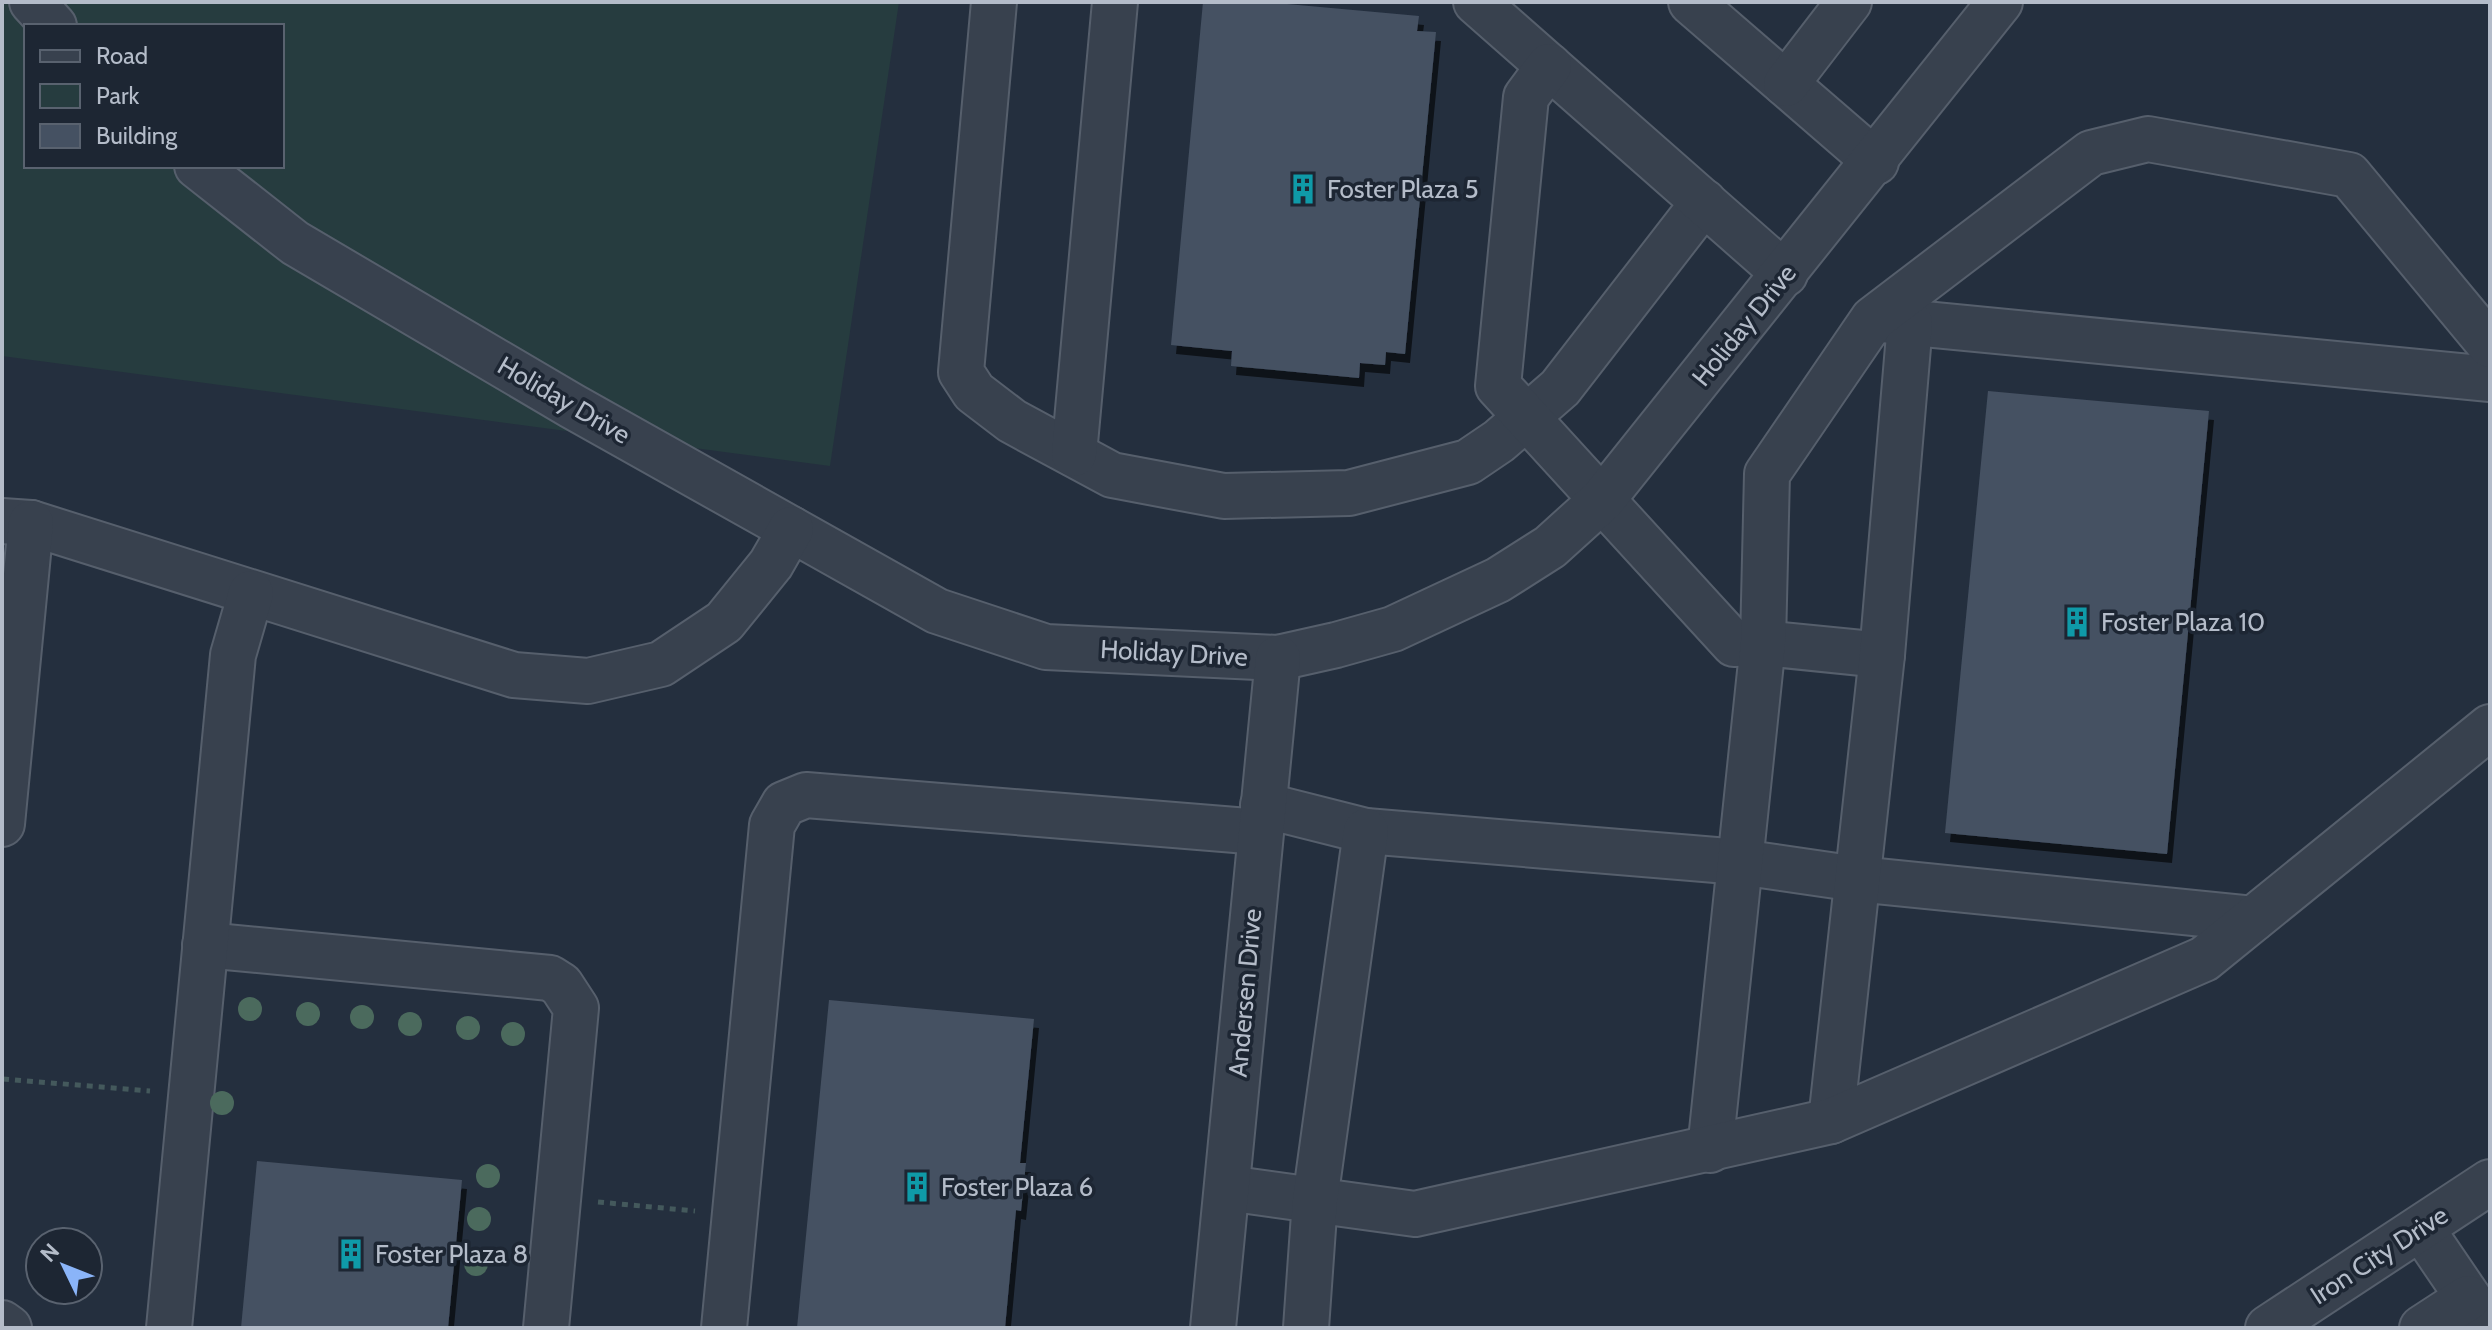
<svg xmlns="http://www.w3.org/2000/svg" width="2492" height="1330" font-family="Cabin,sans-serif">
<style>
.green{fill:#263c3f;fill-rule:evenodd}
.building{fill:#455162;filter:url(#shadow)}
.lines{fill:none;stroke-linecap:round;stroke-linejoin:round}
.minor-casing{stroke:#565f6c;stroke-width:48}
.path{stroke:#44595c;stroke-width:5;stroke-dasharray:6 6;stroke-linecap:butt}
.minor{stroke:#38414e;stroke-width:44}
.tree{fill:#4b6a5d}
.labels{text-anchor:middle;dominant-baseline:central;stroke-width:7;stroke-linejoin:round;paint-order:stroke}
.poi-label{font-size:26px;fill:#b4bcc9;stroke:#1d2633;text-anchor:start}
.street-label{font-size:26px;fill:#b4bcc9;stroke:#1d2633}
</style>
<defs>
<filter id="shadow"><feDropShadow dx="5" dy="9" stdDeviation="0" flood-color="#0009"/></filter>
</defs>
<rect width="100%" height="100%" fill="#242f3e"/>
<path class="green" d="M2,2h897l-69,464 -828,-110zM26,26h256v140h-256z"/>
<g class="building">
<polygon points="1203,2 1265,2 1419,16 1417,31 1436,32 1405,354 1386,352 1385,365 1360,363 1359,378 1231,366 1232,351 1171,345"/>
<polygon points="1988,391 2209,411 2167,854 1945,833"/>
<polygon points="829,1000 1034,1019 1020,1163 1026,1163 1021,1211 1016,1210 1005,1328 797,1328"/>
<polygon points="257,1161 462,1180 448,1328 241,1328"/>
</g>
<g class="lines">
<g class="minor-casing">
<g id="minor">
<polyline points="32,2 54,26"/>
<polyline points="994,2 961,372 974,392 1012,421 1112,475 1224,496 1349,493 1468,462 1499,441 1560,388 1704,202"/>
<polyline points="1476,2 1785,274"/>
<polyline points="1691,2 1876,162"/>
<polyline points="1549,66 1526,97 1498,386 1734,644 1763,643 1882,655"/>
<polyline points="1786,84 1849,2"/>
<polyline points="197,166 295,243 572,406 937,611 1046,647 1278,658 1336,645 1393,629 1498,580 1550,547 1602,500 2000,2"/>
<polyline points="1883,320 2490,379"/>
<polyline points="1074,454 1115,2"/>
<polyline points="2,521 31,523 514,675 588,681 661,664 724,622 771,564 791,529"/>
<polyline points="1263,805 1366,831 1740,862 1857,879 2253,919"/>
<polyline points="2,824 31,523"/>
<polyline points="205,945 550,978 561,985 576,1008 546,1328"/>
<polyline points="1831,1121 1882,655 1910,323"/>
<polyline points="1710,1150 1763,643 1767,474 1873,319 2091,153 2148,139 2349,175 2490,345"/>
<polyline points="1227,1188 1415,1214 1831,1121 2204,959 2490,727"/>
<polyline points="2421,1228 2489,1328"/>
<polyline points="2,1323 9,1328"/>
<polyline points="169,1328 233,655 251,593"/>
<polyline points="724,1328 772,825 784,804 806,795 1260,832"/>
<polyline points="1213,1328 1278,658"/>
<polyline points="1306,1328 1315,1200 1366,831"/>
<polyline points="2268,1328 2490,1182"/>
<polyline points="2422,1328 2468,1298"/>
</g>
</g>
<g class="path">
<polyline points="3,1079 150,1091"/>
<polyline points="598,1202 695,1211"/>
</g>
<use href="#minor" class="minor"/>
</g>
<g class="tree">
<circle cx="250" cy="1009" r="12"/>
<circle cx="308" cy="1014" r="12"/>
<circle cx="362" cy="1017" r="12"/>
<circle cx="410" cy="1024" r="12"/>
<circle cx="468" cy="1028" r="12"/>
<circle cx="513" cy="1034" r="12"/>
<circle cx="222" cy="1103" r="12"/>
<circle cx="488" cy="1176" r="12"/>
<circle cx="479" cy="1219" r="12"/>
<circle cx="476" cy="1264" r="12"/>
</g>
<defs>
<g id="building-bare" transform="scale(2.4)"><path d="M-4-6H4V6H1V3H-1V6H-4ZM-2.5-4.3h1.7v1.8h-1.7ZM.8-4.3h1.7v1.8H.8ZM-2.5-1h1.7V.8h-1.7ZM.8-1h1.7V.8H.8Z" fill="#0f9aa8" stroke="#1d2633" stroke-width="2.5" paint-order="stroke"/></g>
</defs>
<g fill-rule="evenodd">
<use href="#building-bare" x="1303" y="189"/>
<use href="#building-bare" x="2077" y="622"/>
<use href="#building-bare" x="917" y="1187"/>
<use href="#building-bare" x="351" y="1254"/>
</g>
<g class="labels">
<g class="poi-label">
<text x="1327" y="189">Foster Plaza 5</text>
<text x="2101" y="622">Foster Plaza 10</text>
<text x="941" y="1187">Foster Plaza 6</text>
<text x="375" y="1254">Foster Plaza 8</text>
</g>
<g class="street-label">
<text transform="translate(1744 325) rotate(-51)">Holiday Drive</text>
<text transform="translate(564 400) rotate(30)">Holiday Drive</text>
<text transform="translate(1174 653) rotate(3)">Holiday Drive</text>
<text transform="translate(1245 993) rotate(-85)">Andersen Drive</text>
<text transform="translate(2379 1255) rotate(-33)">Iron City Drive</text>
</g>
</g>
<rect width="2492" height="1330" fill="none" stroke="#b4bcc9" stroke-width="8"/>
<rect x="24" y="24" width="260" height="144" fill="#1d2633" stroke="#59626f" stroke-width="2"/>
<rect x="40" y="50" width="40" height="12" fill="#38414e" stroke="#59626f" stroke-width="2"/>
<text x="96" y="64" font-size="24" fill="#b4bcc9">Road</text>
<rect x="40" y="84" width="40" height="24" fill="#263c3f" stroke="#59626f" stroke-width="2"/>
<text x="96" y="104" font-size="24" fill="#b4bcc9">Park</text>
<rect x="40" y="124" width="40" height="24" fill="#455162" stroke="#59626f" stroke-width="2"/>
<text x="96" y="144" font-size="24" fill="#b4bcc9">Building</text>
<g transform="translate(64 1266) rotate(313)"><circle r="38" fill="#1d2633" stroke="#59626f" stroke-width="2"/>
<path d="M0-6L14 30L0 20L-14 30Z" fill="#8ab4f8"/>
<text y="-12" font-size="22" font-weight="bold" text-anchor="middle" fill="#b4bcc9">N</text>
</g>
</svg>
